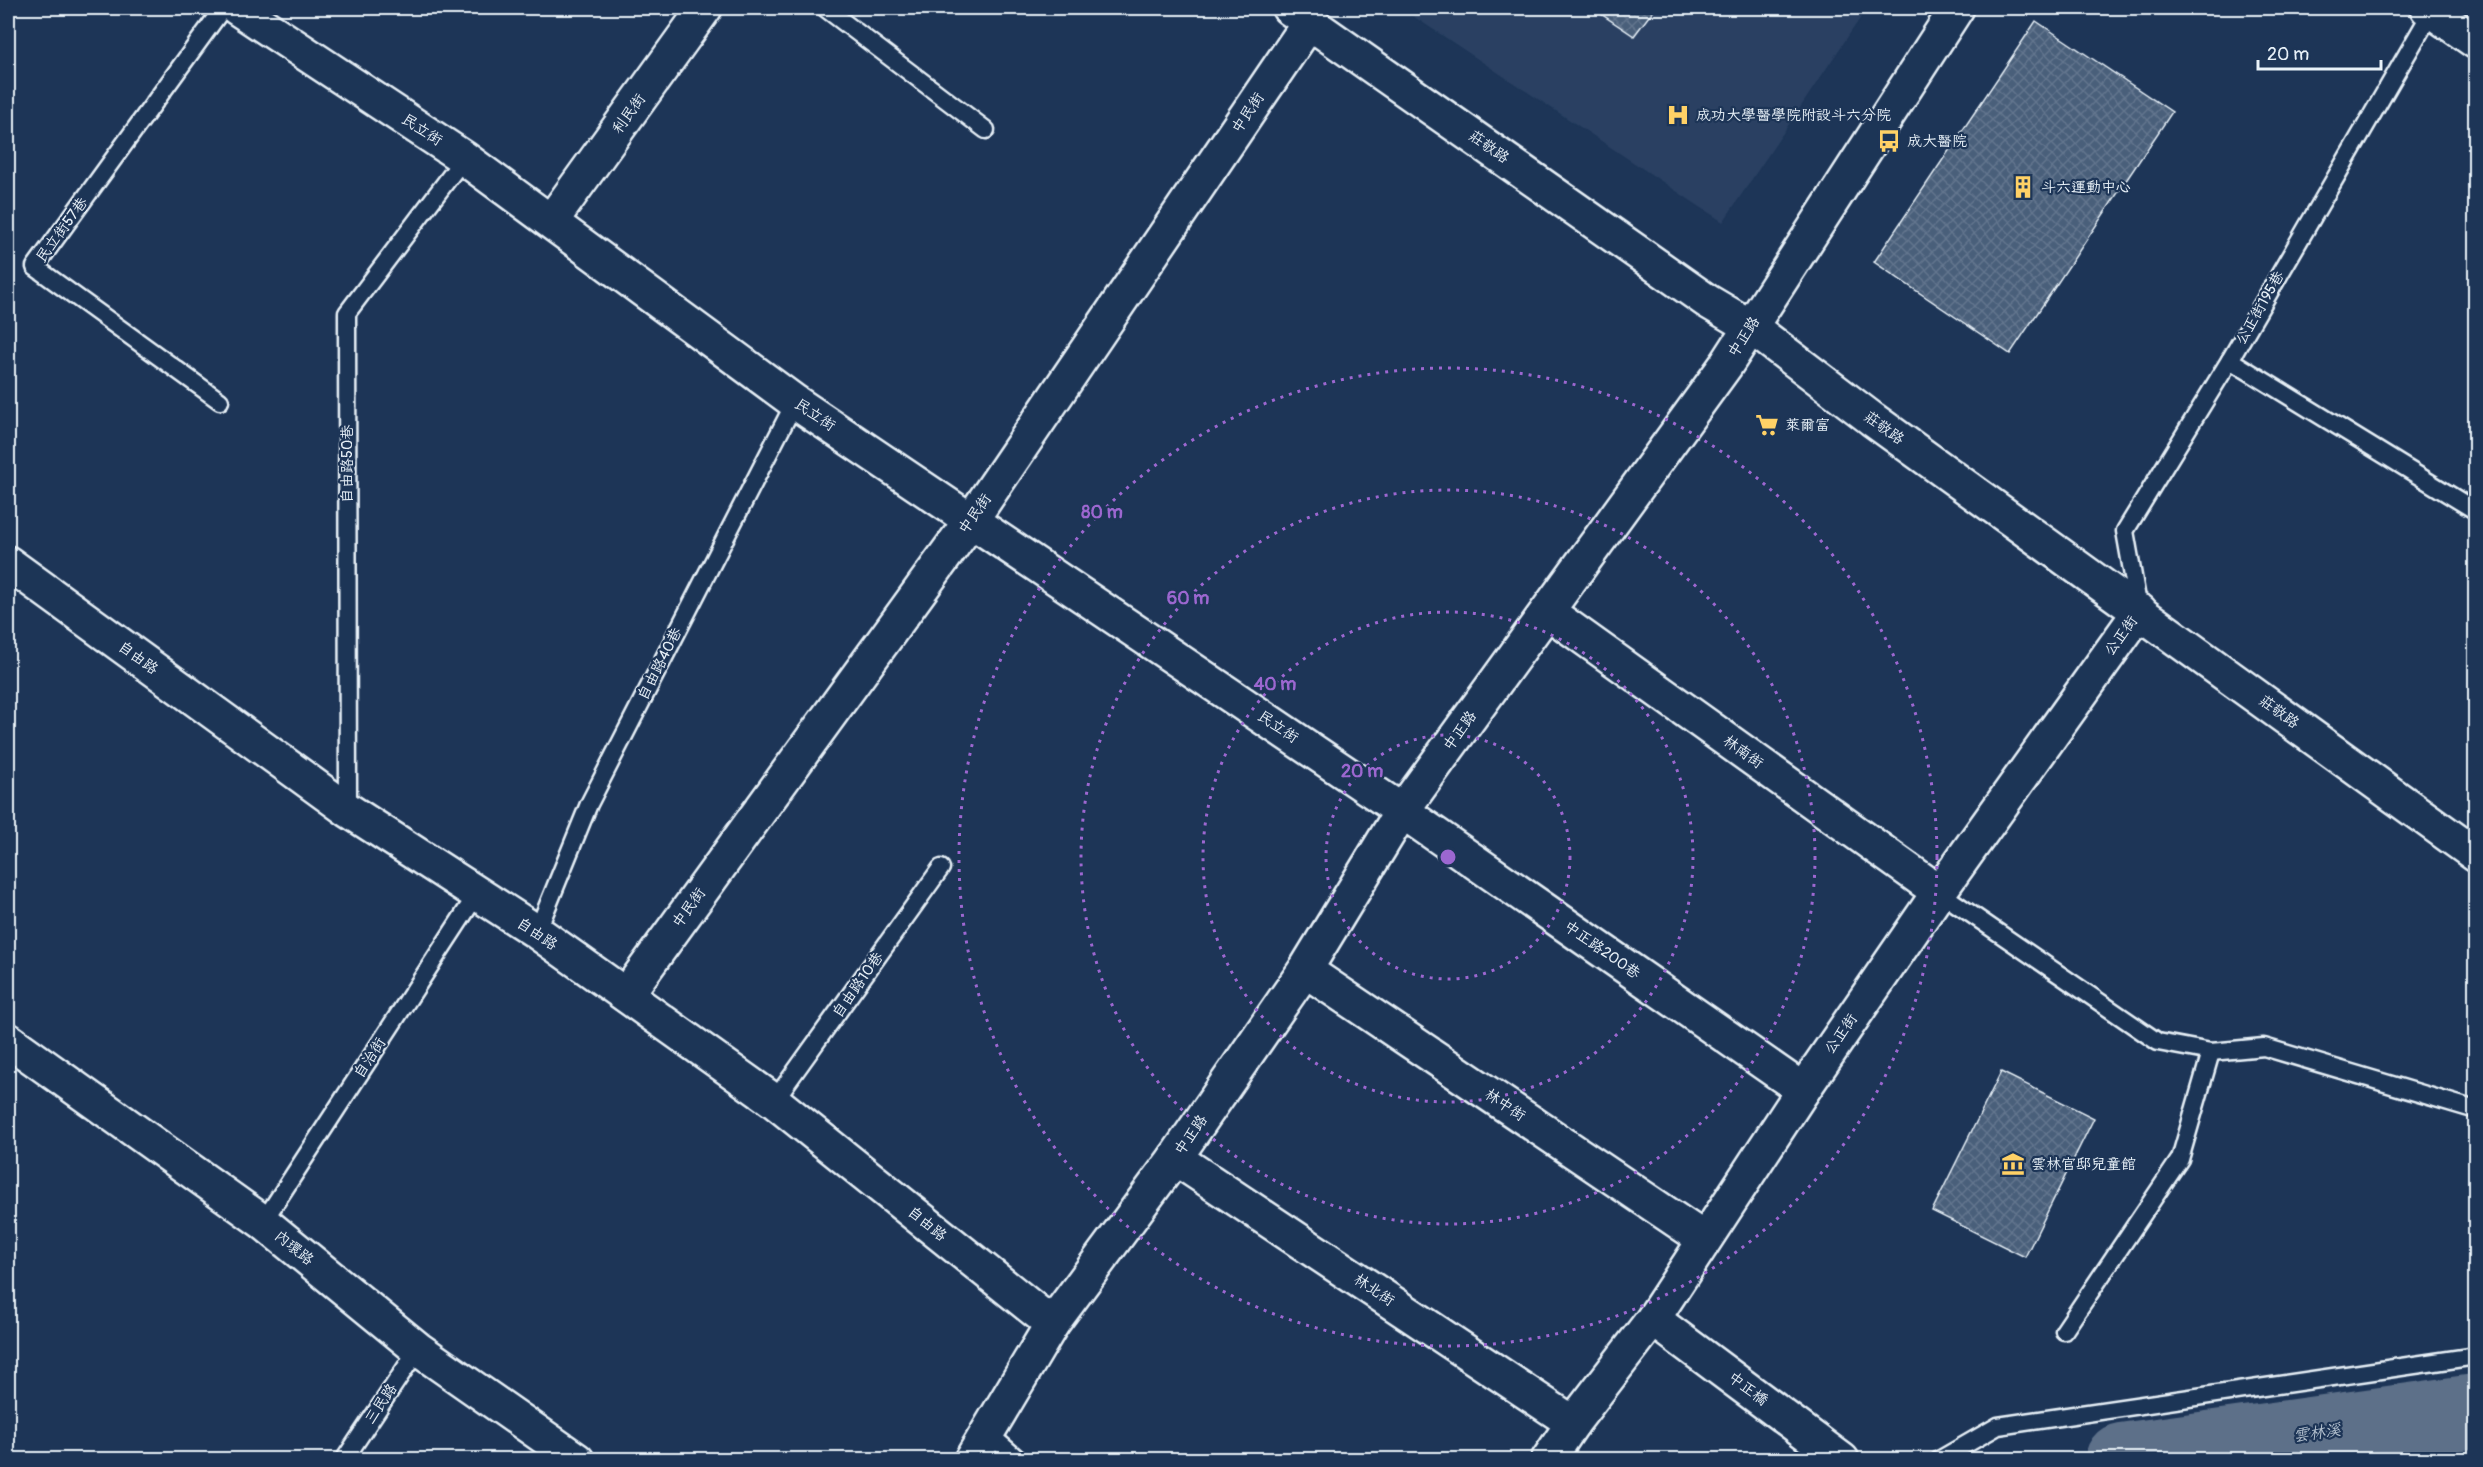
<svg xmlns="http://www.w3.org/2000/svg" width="2483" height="1467" font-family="Pangolin,'LXGW WenKai TC',sans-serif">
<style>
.built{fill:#2a4162}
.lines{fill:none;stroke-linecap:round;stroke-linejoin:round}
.river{stroke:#5d7089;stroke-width:74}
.building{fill:url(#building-cross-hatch);stroke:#e8f1f8;stroke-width:1.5}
.lane-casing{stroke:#e8f1f8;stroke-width:21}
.street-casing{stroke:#e8f1f8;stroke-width:38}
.lane{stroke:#1d3557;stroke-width:16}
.street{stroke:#1d3557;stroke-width:33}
.ring{fill:none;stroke:#9c67d0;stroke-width:3;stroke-dasharray:3 6}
.labels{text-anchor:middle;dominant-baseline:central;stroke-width:4.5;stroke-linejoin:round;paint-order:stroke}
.street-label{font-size:15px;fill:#e8f1f8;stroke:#1d3557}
.poi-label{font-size:15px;fill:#e8f1f8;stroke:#1d3557;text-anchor:start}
.water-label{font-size:16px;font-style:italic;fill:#b7c4d1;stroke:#1d3557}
.centre{fill:#9c67d0;stroke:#1d3557;stroke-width:3}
.ring-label{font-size:18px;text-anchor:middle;font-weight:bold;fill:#9c67d0;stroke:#1d3557;stroke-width:4.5;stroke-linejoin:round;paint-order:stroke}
</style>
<defs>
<pattern id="building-cross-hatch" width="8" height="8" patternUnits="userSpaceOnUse" patternTransform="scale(1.5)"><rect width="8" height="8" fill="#495e7a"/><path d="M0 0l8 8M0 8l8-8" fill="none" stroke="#63768e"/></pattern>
</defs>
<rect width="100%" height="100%" fill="#1d3557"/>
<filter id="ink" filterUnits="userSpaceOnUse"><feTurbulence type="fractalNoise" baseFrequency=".0167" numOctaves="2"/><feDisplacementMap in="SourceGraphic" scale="12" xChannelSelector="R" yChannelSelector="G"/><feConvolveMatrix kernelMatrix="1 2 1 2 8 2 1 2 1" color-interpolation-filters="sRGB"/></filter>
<g filter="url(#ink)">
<polygon class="built" points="1401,8 1867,8 1723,222"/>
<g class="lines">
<polyline class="river" points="2122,1460 2476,1411"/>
</g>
<g class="building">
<polygon points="1592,8 1655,8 1634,36"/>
<polygon points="2036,21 2172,112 2010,354 1874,262"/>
<polygon points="2001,1072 2094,1118 2025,1257 1932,1211"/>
</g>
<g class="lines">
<g class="lane-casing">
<g id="lane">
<polyline points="825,8 986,130"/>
<polyline points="2230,360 2476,511"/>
<polyline points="220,401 35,267 223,8"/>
<polyline points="2139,610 2125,531 2230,360 2432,11"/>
<polyline points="348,810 347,313 464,158"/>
<polyline points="1939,892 2158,1042 2211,1052 2264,1047 2476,1110"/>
<polyline points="537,932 589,804 795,402"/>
<polyline points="774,1101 941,868"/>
<polyline points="263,1222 477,894"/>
<polyline points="2064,1331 2180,1159 2211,1052"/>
<polyline points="988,1433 1019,1460"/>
<polyline points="344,1460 418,1349"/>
<polyline points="1939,1460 1998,1426 2476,1356"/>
</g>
</g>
<g class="street-casing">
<g id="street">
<polyline points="237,8 464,158 795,402 1402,811 1803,1090"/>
<polyline points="1289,8 1707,301 1751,327 1872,419 2476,855"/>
<polyline points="2427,8 2476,42"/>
<polyline points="552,220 705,8"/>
<polyline points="8,563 348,810 537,932 774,1101 1052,1324"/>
<polyline points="1548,612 1939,892"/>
<polyline points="1305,970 1704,1239"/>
<polyline points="626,995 972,519 1309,23"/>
<polyline points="8,1040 263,1222 418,1349 577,1460"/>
<polyline points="1175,1158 1573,1423"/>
<polyline points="1653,1319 1842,1460"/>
<polyline points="971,1460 1052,1324 1175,1158 1305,970 1402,811 1726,365 1957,8"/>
<polyline points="1548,1460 1573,1423 1653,1319 1803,1090 1939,892 2140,611"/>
</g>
</g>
<use href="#lane" class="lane"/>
<use href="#street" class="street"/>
</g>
</g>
<g class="ring">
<circle cx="1448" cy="857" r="122"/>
<circle cx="1448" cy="857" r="245"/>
<circle cx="1448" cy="857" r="367"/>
<circle cx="1448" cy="857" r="489"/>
</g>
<defs>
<g id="hospital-bare" transform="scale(1.8)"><path d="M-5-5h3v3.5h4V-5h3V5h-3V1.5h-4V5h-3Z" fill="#ffd166" stroke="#1d3557" stroke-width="2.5" paint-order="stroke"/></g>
<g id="bus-bare" transform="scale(1.8)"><path d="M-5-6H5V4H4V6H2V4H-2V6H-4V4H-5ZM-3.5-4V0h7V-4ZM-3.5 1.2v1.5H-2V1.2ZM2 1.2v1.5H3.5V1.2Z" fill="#ffd166" stroke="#1d3557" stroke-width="2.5" paint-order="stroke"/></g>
<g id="building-bare" transform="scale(1.8)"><path d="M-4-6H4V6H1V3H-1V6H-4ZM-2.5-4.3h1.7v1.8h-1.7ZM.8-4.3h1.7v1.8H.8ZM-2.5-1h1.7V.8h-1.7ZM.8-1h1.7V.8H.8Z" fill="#ffd166" stroke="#1d3557" stroke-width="2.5" paint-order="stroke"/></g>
<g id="supermarket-bare" transform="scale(1.8)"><path d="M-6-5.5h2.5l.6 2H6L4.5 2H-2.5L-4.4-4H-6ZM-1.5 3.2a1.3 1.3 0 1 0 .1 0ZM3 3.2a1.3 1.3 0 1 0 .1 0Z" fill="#ffd166" stroke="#1d3557" stroke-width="2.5" paint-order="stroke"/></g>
<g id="museum-bare" transform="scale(1.8)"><path d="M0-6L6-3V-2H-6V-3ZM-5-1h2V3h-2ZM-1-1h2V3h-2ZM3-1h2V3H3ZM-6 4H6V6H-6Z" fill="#ffd166" stroke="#1d3557" stroke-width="2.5" paint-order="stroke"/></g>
</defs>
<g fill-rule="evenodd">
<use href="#hospital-bare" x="1678" y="115"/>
<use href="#bus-bare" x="1889" y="141"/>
<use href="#building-bare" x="2023" y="187"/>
<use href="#supermarket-bare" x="1767" y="425"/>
<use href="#museum-bare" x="2013" y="1164"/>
</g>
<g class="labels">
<g class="street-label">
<text transform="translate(1248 113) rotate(-56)">中民街</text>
<text transform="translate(629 114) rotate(-54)">利民街</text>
<text transform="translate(422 130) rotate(33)">民立街</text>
<text transform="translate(1489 147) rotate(35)">莊敬路</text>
<text transform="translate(62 230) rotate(-54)">民立街57巷</text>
<text transform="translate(2260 308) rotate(-60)">公正街195巷</text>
<text transform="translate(1744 337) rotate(-57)">中正路</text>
<text transform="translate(815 415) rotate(34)">民立街</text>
<text transform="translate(1884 428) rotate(36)">莊敬路</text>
<text transform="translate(347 464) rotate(-90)">自由路50巷</text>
<text transform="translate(975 514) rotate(-55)">中民街</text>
<text transform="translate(2121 636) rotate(-54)">公正街</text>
<text transform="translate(138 658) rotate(36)">自由路</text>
<text transform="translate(660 664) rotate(-63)">自由路40巷</text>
<text transform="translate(2279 712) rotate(36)">莊敬路</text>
<text transform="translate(1278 727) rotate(34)">民立街</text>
<text transform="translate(1460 731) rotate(-54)">中正路</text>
<text transform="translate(1743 752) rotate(36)">林南街</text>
<text transform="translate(689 908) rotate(-54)">中民街</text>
<text transform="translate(537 934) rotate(34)">自由路</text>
<text transform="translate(1602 950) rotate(35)">中正路200巷</text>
<text transform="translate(858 985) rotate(-55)">自由路10巷</text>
<text transform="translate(1841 1034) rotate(-55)">公正街</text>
<text transform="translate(370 1058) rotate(-57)">自治街</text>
<text transform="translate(1505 1105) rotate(34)">林中街</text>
<text transform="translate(1191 1135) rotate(-55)">中正路</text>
<text transform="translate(927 1224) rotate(39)">自由路</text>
<text transform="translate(294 1248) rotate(39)">內環路</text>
<text transform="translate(1374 1290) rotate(34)">林北街</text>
<text transform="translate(1748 1389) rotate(37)">中正橋</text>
<text transform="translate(381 1404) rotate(-56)">三民路</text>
</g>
<g class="poi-label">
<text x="1696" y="115">成功大學醫學院附設斗六分院</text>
<text x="1907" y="141">成大醫院</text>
<text x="2041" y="187">斗六運動中心</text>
<text x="1785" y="425">萊爾富</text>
<text x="2031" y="1164">雲林官邸兒童館</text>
</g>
<g class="water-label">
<text transform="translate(2317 1433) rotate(-8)">雲林溪</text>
</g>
</g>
<circle cx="1448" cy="857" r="9" class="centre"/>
<g class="ring-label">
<text x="1102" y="518">80 m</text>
<text x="1188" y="604">60 m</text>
<text x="1275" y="690">40 m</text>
<text x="1362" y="777">20 m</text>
</g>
<rect width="2483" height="1467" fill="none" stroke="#1d3557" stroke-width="30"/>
<rect x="15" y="15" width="2453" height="1437" fill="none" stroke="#e8f1f8" stroke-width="2" filter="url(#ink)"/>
<path d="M2258 60v9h123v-9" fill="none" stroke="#e8f1f8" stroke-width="3"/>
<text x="2267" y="60" font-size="18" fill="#e8f1f8" stroke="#1d3557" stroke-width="4.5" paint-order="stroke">20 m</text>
</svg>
